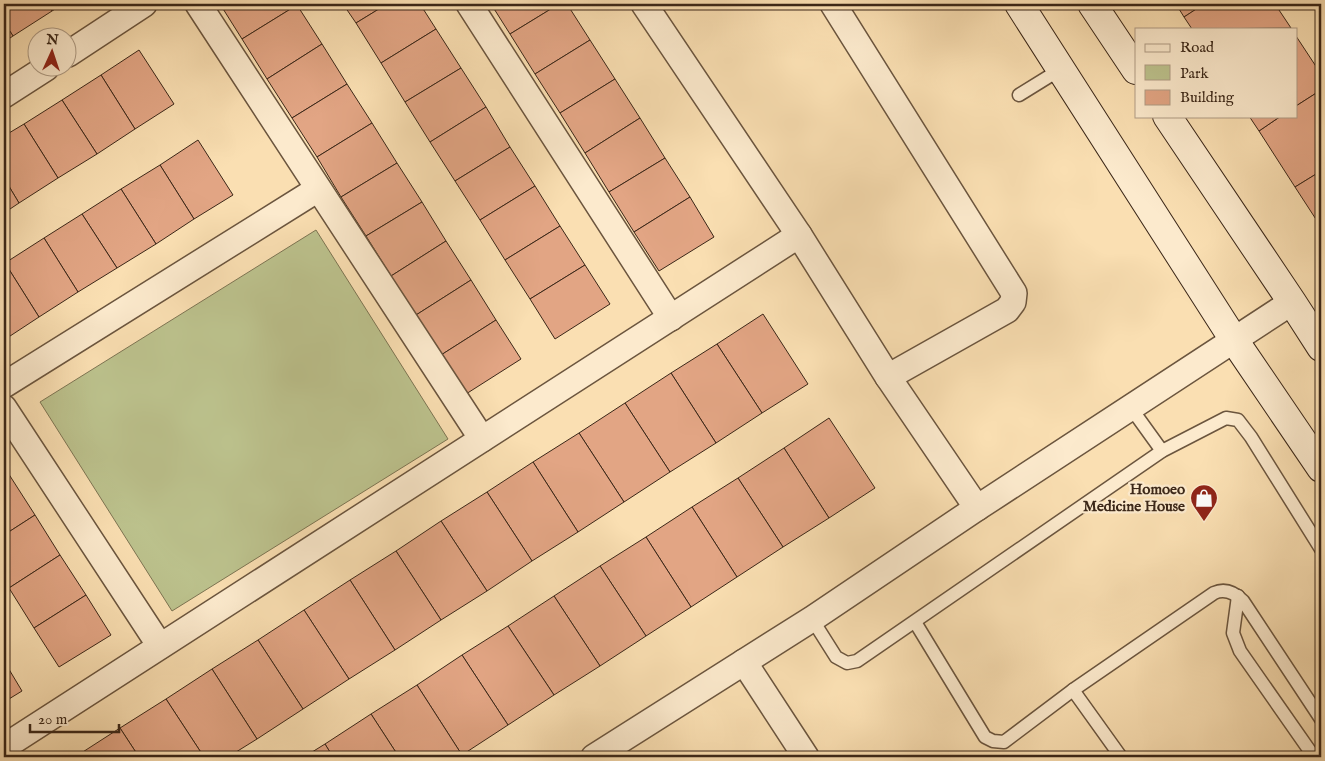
<svg xmlns="http://www.w3.org/2000/svg" width="1325" height="761" font-family="'IM FELL English',serif">
<style>
.green{fill:#bcc28d;stroke:#7c7452}
.building{fill:#e2a584;stroke:#3b2718}
.lines{fill:none;stroke-linecap:round;stroke-linejoin:round}
.lane-casing{stroke:#6b553e;stroke-width:15}
.street-casing{stroke:#6b553e;stroke-width:28}
.secondary-casing{stroke:#3b2718;stroke-width:30}
.lane{stroke:#fceacd;stroke-width:12}
.street{stroke:#fceacd;stroke-width:25}
.secondary{stroke:#fceacd;stroke-width:28}
.labels{text-anchor:middle;dominant-baseline:central;stroke-width:4.5;stroke-linejoin:round;paint-order:stroke}
.poi-label{font-size:15px;font-weight:bold;fill:#3b2718;stroke:#fceacd;text-anchor:end}
</style>
<rect width="100%" height="100%" fill="#fadfb2"/>
<filter id="stains"><feTurbulence type="fractalNoise" baseFrequency=".004" numOctaves="4"/><feColorMatrix values="0 0 0 0 .2 0 0 0 0 .09 0 0 0 0 .02 0 0 0 .5 -.17"/></filter>
<radialGradient id="worn" r=".72"><stop offset=".6" stop-color="#630" stop-opacity="0"/><stop offset="1" stop-color="#630" stop-opacity=".3"/></radialGradient>
<polygon class="green" points="316,230 448,439 172,611 40,402"/>
<g class="building">
<polygon points="4,4 47,4 52,11 13,36 4,22"/>
<polygon points="47,4 63,4 52,11"/>
<polygon points="220,4 296,4 297,5 242,39"/>
<polygon points="343,4 387,4 356,23"/>
<polygon points="387,4 420,4 436,29 381,63 356,23"/>
<polygon points="491,4 559,4 510,34"/>
<polygon points="559,4 567,4 590,40 535,74 510,34"/>
<polygon points="1176,4 1204,4 1184,17"/>
<polygon points="1204,4 1275,4 1291,28 1192,29 1184,17"/>
<polygon points="1314,4 1321,4 1321,13 1320,13"/>
<polygon points="297,5 322,44 267,79 242,39"/>
<polygon points="4,22 13,36 4,42"/>
<polygon points="436,29 461,68 405,102 381,63"/>
<polygon points="1296,36 1321,74 1321,90 1296,106"/>
<polygon points="590,40 615,79 560,113 535,74"/>
<polygon points="322,44 347,84 292,118 267,79"/>
<polygon points="139,50 174,104 135,129 101,75"/>
<polygon points="461,68 486,107 430,142 405,102"/>
<polygon points="101,75 135,129 97,154 62,100"/>
<polygon points="615,79 640,118 585,153 560,113"/>
<polygon points="347,84 372,123 317,157 292,118"/>
<polygon points="1321,90 1321,171 1295,187 1259,131 1281,116 1296,116 1296,106"/>
<polygon points="62,100 97,154 58,178 24,124"/>
<polygon points="486,107 510,147 455,181 430,142"/>
<polygon points="1249,116 1281,116 1259,131"/>
<polygon points="640,118 665,158 609,192 585,153"/>
<polygon points="372,123 397,163 341,197 317,157"/>
<polygon points="24,124 58,178 19,203 4,178 4,136"/>
<polygon points="198,140 233,195 194,219 160,165"/>
<polygon points="510,147 535,186 480,220 455,181"/>
<polygon points="665,158 690,197 634,232 609,192"/>
<polygon points="397,163 422,202 366,236 341,197"/>
<polygon points="160,165 194,219 156,244 121,189"/>
<polygon points="1321,171 1321,227 1295,187"/>
<polygon points="4,178 19,203 4,213"/>
<polygon points="535,186 560,226 505,260 480,220"/>
<polygon points="121,189 156,244 117,268 82,214"/>
<polygon points="690,197 714,237 659,271 634,232"/>
<polygon points="422,202 446,241 391,276 366,236"/>
<polygon points="82,214 117,268 78,292 44,238"/>
<polygon points="560,226 585,265 530,299 505,260"/>
<polygon points="44,238 78,292 39,317 5,263"/>
<polygon points="446,241 471,280 416,315 391,276"/>
<polygon points="4,263 5,263 39,317 4,340"/>
<polygon points="585,265 610,304 555,339 530,299"/>
<polygon points="471,280 496,320 441,355 416,315"/>
<polygon points="763,314 808,384 762,413 717,344"/>
<polygon points="496,320 521,359 466,394 441,355"/>
<polygon points="717,344 762,413 716,443 671,373"/>
<polygon points="671,373 716,443 670,472 625,403"/>
<polygon points="625,403 670,472 624,502 579,433"/>
<polygon points="829,418 875,488 829,518 784,448"/>
<polygon points="579,433 624,502 578,532 533,462"/>
<polygon points="784,448 829,518 783,547 738,478"/>
<polygon points="533,462 578,532 532,561 487,492"/>
<polygon points="4,466 10,476 4,479"/>
<polygon points="10,476 35,515 4,535 4,479"/>
<polygon points="738,478 783,547 737,577 692,507"/>
<polygon points="487,492 532,561 487,591 441,521"/>
<polygon points="692,507 737,577 691,607 646,537"/>
<polygon points="35,515 60,555 9,588 4,580 4,535"/>
<polygon points="441,521 487,591 441,620 396,551"/>
<polygon points="646,537 691,607 646,636 600,566"/>
<polygon points="396,551 441,620 395,650 350,580"/>
<polygon points="60,555 86,595 34,628 9,588"/>
<polygon points="600,566 646,636 600,666 554,596"/>
<polygon points="350,580 395,650 349,679 304,610"/>
<polygon points="86,595 111,635 59,667 34,628"/>
<polygon points="554,596 600,666 554,695 508,626"/>
<polygon points="304,610 349,679 303,709 258,640"/>
<polygon points="508,626 554,695 508,725 462,655"/>
<polygon points="258,640 303,709 257,739 212,669"/>
<polygon points="462,655 508,725 462,755 417,685"/>
<polygon points="4,661 22,691 4,702"/>
<polygon points="212,669 257,739 228,757 204,757 166,699"/>
<polygon points="417,685 462,755 458,757 399,757 371,714"/>
<polygon points="166,699 204,757 139,757 120,728"/>
<polygon points="371,714 399,757 333,757 325,744"/>
<polygon points="120,728 139,757 75,757"/>
<polygon points="325,744 333,757 304,757"/>
</g>
<g class="lines">
<g class="lane-casing">
<g id="lane">
<polyline points="1019,95 1061,69"/>
<polyline points="1131,408 1162,451"/>
<polyline points="1238,596 1233,633 1240,651 1312,754"/>
<polyline points="812,619 836,657 847,663 857,661 1162,451 1226,418 1238,420 1251,437 1321,549"/>
<path d="M915,622l70,115 8,4 11,1 69,-52 141,-97c11,-5 21,0 29,8l78,118"/>
<polyline points="1073,690 1121,757"/>
</g>
</g>
<g class="street-casing">
<g id="street">
<polyline points="198,4 482,439"/>
<polyline points="469,4 671,318"/>
<polyline points="644,4 799,235 888,377 977,508"/>
<polyline points="833,4 1014,293 1013,302 1007,310 888,377"/>
<polyline points="68,54 144,4"/>
<polyline points="4,95 46,68"/>
<polyline points="4,385 318,189"/>
<polyline points="4,408 160,646"/>
<polyline points="744,662 806,757"/>
<polyline points="4,747 799,235"/>
<polyline points="594,757 812,619 977,508 1292,302"/>
</g>
</g>
<g class="secondary-casing">
<g id="secondary">
<polyline points="1019,4 1234,340 1321,468"/>
<polyline points="1092,4 1136,70"/>
<polyline points="1167,116 1292,302 1321,347"/>
</g>
</g>
<use href="#lane" class="lane"/>
<use href="#street" class="street"/>
<use href="#secondary" class="secondary"/>
</g>
<defs>
<g id="shop-pin" transform="scale(1.4375)"><path d="M0 17L-7.5 6A9.5 9.5 0 1 1 7.5 6Z" fill="#8f2418" stroke="#fceacd"/><path d="M-5-2.5h2.3a2.7 3.5 0 0 1 5.4 0H5L5.5 6h-11ZM-1.5-2.5h3a1.5 2.3 0 0 0-3 0Z" fill="#fff"/></g>
</defs>
<g fill-rule="evenodd">
<use href="#shop-pin" x="1204" y="498"/>
</g>
<g class="labels">
<g class="poi-label">
<text x="1185" y="489">Homoeo<tspan x="1185" dy="17">Medicine House</tspan></text>
</g>
</g>
<rect width="1325" height="761" fill="none" stroke="#fadfb2" stroke-width="20"/>
<rect x="5" y="5" width="1315" height="751" fill="none" stroke="#3b2718" stroke-width="2.5"/>
<rect x="10" y="10" width="1305" height="741" fill="none" stroke="#3b2718"/>
<rect x="1135" y="28" width="162" height="90" fill="#fceacd" stroke="#af9c85"/>
<rect x="1145" y="44" width="25" height="8" fill="#fceacd" stroke="#af9c85"/>
<text x="1180" y="52" font-size="15" fill="#3b2718">Road</text>
<rect x="1145" y="65" width="25" height="15" fill="#bcc28d" stroke="#af9c85"/>
<text x="1180" y="78" font-size="15" fill="#3b2718">Park</text>
<rect x="1145" y="90" width="25" height="15" fill="#e2a584" stroke="#af9c85"/>
<text x="1180" y="102" font-size="15" fill="#3b2718">Building</text>
<g transform="translate(52 52) rotate(3)"><circle r="24" fill="#fceacd" stroke="#af9c85"/>
<path d="M0-4L9 19L0 12L-9 19Z" fill="#8f2418"/>
<text y="-8" font-size="14" font-weight="bold" text-anchor="middle" fill="#3b2718">N</text>
</g>
<path d="M30 724v8h89v-8" fill="none" stroke="#3b2718" stroke-width="2.5"/>
<text x="38" y="724" font-size="15" fill="#3b2718" stroke="#fceacd" stroke-width="4" paint-order="stroke">20 m</text>
<rect width="100%" height="100%" filter="url(#stains)"/>
<rect width="100%" height="100%" fill="url(#worn)"/>
</svg>
